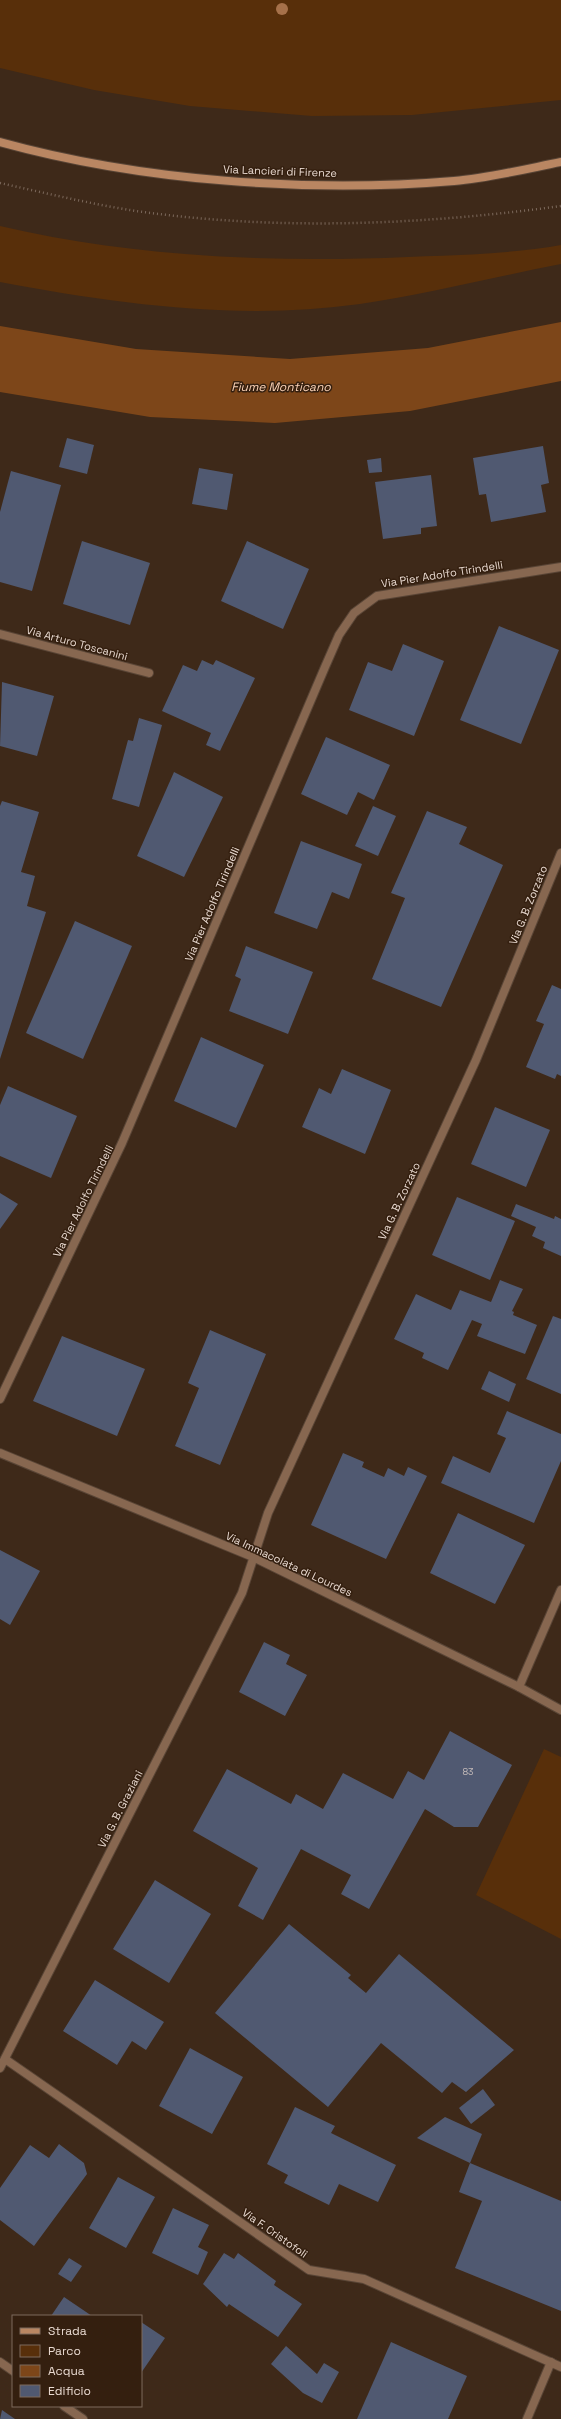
<svg xmlns="http://www.w3.org/2000/svg" width="561" height="2419" font-family="'Space Grotesk',sans-serif">
<style>
.green{fill:#582f0a}
.water{fill:#7d4619}
.building{fill:#505971}
.lines{fill:none;stroke-linecap:round;stroke-linejoin:round}
.service-casing{stroke:#594536;stroke-width:10}
.minor-casing{stroke:#594536;stroke-width:10}
.tertiary-casing{stroke:#594536;stroke-width:10}
.secondary-casing{stroke:#594536;stroke-width:10}
.path{stroke:#7c695c;stroke-width:2.5;stroke-dasharray:1 3;stroke-linecap:butt}
.service{stroke:#876750;stroke-width:8}
.minor{stroke:#876750;stroke-width:8}
.tertiary{stroke:#876750;stroke-width:8}
.secondary{stroke:#b98662;stroke-width:8}
.tree{fill:#a6714a}
.labels{text-anchor:middle;dominant-baseline:central;stroke-width:3;stroke-linejoin:round;paint-order:stroke}
.number-label{font-size:9px;fill:#c3bab9}
.street-label{font-size:11px;fill:#e9dad1;stroke:#341f0f}
.water-label{font-size:12px;font-style:italic;fill:#fcd3b7;stroke:#341f0f}
</style>
<rect width="100%" height="100%" fill="#3e2919"/>
<g class="green">
<polygon points="0,0 561,0 561,100 412,115 312,116 190,106 94,90 0,68"/>
<path d="M0,226c133,31 271,37 408,31 50,-2 103,-3 153,-12v19c-67,13 -134,30 -201,40 -121,17 -242,0 -360,-22z"/>
<polygon points="544,1749 561,1757 561,1939 476,1895"/>
</g>
<polygon class="water" points="561,322 561,381 410,411 275,423 150,417 0,392 0,326 136,349 290,359 428,348"/>
<g class="building">
<polygon points="67,438 94,445 87,474 59,467"/>
<polygon points="543,446 549,483 541,485 546,512 491,522 486,494 479,495 473,458"/>
<polygon points="381,458 382,472 369,473 367,460"/>
<polygon points="199,468 233,474 227,510 192,504"/>
<polygon points="11,471 61,485 32,591 0,582 0,512"/>
<polygon points="431,475 437,526 421,528 421,534 383,539 375,482"/>
<polygon points="82,541 150,563 130,625 63,604"/>
<polygon points="247,541 309,569 283,629 221,601"/>
<polygon points="499,626 559,650 521,744 460,720"/>
<polygon points="403,644 444,661 414,736 349,710 368,662 392,671"/>
<polygon points="202,660 213,665 216,660 255,678 220,751 206,745 211,733 162,711 183,665 197,671"/>
<polygon points="2,682 54,696 37,756 0,746"/>
<polygon points="139,718 162,725 139,807 112,799 128,740 133,741"/>
<polygon points="326,737 390,765 374,800 358,792 347,815 301,794"/>
<polygon points="174,772 223,797 184,877 137,856"/>
<polygon points="2,801 39,812 21,872 35,876 27,906 46,912 0,1059 0,806"/>
<polygon points="373,806 396,816 378,856 355,846"/>
<polygon points="427,811 467,827 459,844 503,865 441,1007 372,979 405,898 391,893"/>
<polygon points="301,841 362,864 349,899 332,892 317,929 274,913"/>
<polygon points="75,921 132,946 83,1059 26,1033"/>
<polygon points="246,946 313,972 288,1034 229,1011 241,979 235,976"/>
<polygon points="552,985 561,989 561,1076 557,1074 555,1079 526,1067 544,1024 536,1021"/>
<polygon points="201,1037 264,1065 236,1128 174,1101"/>
<polygon points="342,1069 391,1090 365,1154 302,1127 319,1088 331,1094"/>
<polygon points="8,1086 77,1116 51,1178 0,1156 0,1105"/>
<polygon points="495,1107 550,1130 526,1187 471,1164"/>
<polygon points="0,1193 18,1204 0,1229"/>
<polygon points="457,1197 515,1221 490,1280 432,1255"/>
<polygon points="516,1204 554,1219 555,1216 561,1219 561,1256 543,1248 545,1242 532,1236 536,1227 511,1216"/>
<polygon points="500,1280 523,1289 512,1311 514,1312 513,1315 537,1325 525,1354 477,1336 482,1324 472,1320 448,1370 422,1358 424,1353 394,1339 416,1294 451,1310 460,1290 491,1302"/>
<polygon points="553,1316 561,1319 561,1394 526,1379"/>
<polygon points="210,1330 266,1354 220,1465 175,1446 199,1388 188,1383"/>
<polygon points="62,1336 145,1369 117,1436 33,1401"/>
<polygon points="489,1371 516,1384 509,1402 481,1389"/>
<polygon points="507,1411 561,1434 561,1461 534,1523 441,1483 453,1456 490,1473 506,1438 497,1434"/>
<polygon points="343,1453 364,1462 362,1467 384,1477 388,1468 404,1476 408,1467 427,1476 386,1559 311,1525"/>
<polygon points="458,1513 525,1545 495,1604 430,1573"/>
<polygon points="0,1550 40,1571 10,1625 0,1619"/>
<polygon points="264,1642 290,1655 286,1664 307,1675 285,1716 239,1692"/>
<polygon points="450,1731 512,1765 478,1827 454,1827 425,1809 369,1909 341,1894 351,1875 301,1849 263,1920 238,1906 258,1868 193,1831 227,1769 291,1804 296,1794 323,1809 343,1773 393,1799 408,1771 424,1780"/>
<polygon points="155,1880 211,1914 169,1983 113,1949"/>
<polygon points="289,1924 351,1975 348,1978 366,1993 399,1954 514,2050 466,2092 452,2082 442,2093 381,2043 328,2107 215,2013"/>
<polygon points="95,1980 164,2022 146,2050 132,2041 117,2065 63,2031"/>
<polygon points="190,2048 243,2077 212,2134 159,2106"/>
<polygon points="483,2089 495,2105 471,2124 459,2108"/>
<polygon points="295,2107 335,2126 331,2133 396,2165 378,2202 339,2184 329,2205 284,2183 288,2175 267,2164"/>
<polygon points="445,2117 482,2134 470,2163 417,2138"/>
<polygon points="59,2144 84,2163 87,2174 34,2246 0,2220 0,2188 30,2145 49,2158"/>
<polygon points="470,2163 561,2201 561,2311 455,2268 482,2201 459,2192"/>
<polygon points="118,2177 155,2197 126,2248 89,2228"/>
<polygon points="173,2208 209,2225 198,2247 208,2252 198,2275 152,2253"/>
<polygon points="224,2253 234,2259 238,2253 276,2281 274,2285 302,2304 278,2337 229,2304 227,2307 203,2284"/>
<polygon points="69,2258 82,2266 71,2282 58,2274"/>
<polygon points="64,2297 92,2316 51,2316"/>
<polygon points="141,2322 165,2338 141,2373"/>
<polygon points="391,2342 467,2376 448,2419 357,2419"/>
<polygon points="286,2346 317,2374 324,2363 339,2372 322,2403 303,2393 271,2364"/>
<polygon points="2,2410 15,2419 0,2419"/>
</g>
<g class="lines">
<g class="service-casing">
<polyline id="service" points="527,2419 551,2362"/>
</g>
<g class="minor-casing">
<g id="minor">
<polyline points="0,634 149,673"/>
<polyline points="0,1399 122,1143 325,667 339,635 354,613 377,596 561,567"/>
<polyline points="519,1687 561,1590"/>
<polyline points="5,2059 309,2270 364,2279 561,2367"/>
<polyline points="0,2068 242,1593 268,1513 476,1060 561,853"/>
<polyline points="0,2362 13,2371"/>
<polyline points="64,2406 83,2419"/>
</g>
</g>
<g class="tertiary-casing">
<polyline id="tertiary" points="0,1453 253,1557 519,1687 561,1710"/>
</g>
<g class="secondary-casing">
<path id="secondary" d="M0,142c141,39 308,51 454,39 35,-3 72,-12 107,-19"/>
</g>
<path class="path" d="M0,183c45,10 91,21 136,28 141,20 285,14 425,-5"/>
<use href="#service" class="service"/>
<use href="#minor" class="minor"/>
<use href="#tertiary" class="tertiary"/>
<use href="#secondary" class="secondary"/>
</g>
<circle class="tree" cx="282" cy="9" r="6"/>
<g class="labels">
<g class="number-label">
<text x="468" y="1772">83</text>
</g>
<g class="street-label">
<text transform="translate(280 171) rotate(2)">Via Lancieri di Firenze</text>
<text transform="translate(442 574) rotate(-9)">Via Pier Adolfo Tirindelli</text>
<text transform="translate(77 643) rotate(15)">Via Arturo Toscanini</text>
<text transform="translate(212 904) rotate(-67)">Via Pier Adolfo Tirindelli</text>
<text transform="translate(528 905) rotate(-68)">Via G. B. Zorzato</text>
<text transform="translate(83 1201) rotate(-64)">Via Pier Adolfo Tirindelli</text>
<text transform="translate(399 1201) rotate(-65)">Via G. B. Zorzato</text>
<text transform="translate(289 1564) rotate(25)">Via Immacolata di Lourdes</text>
<text transform="translate(120 1809) rotate(-63)">Via G. B. Graziani</text>
<text transform="translate(275 2233) rotate(35)">Via F. Cristofoli</text>
</g>
<g class="water-label">
<text x="281" y="387">Fiume Monticano</text>
</g>
</g>
<rect x="12" y="2315" width="130" height="92" fill="#341f0f" stroke="#7c6a5d"/>
<rect x="20" y="2328" width="20" height="6" fill="#b98662" stroke="#7c6a5d"/>
<text x="48" y="2335" font-size="12" fill="#e9dad1">Strada</text>
<rect x="20" y="2345" width="20" height="12" fill="#582f0a" stroke="#7c6a5d"/>
<text x="48" y="2355" font-size="12" fill="#e9dad1">Parco</text>
<rect x="20" y="2365" width="20" height="12" fill="#7d4619" stroke="#7c6a5d"/>
<text x="48" y="2375" font-size="12" fill="#e9dad1">Acqua</text>
<rect x="20" y="2385" width="20" height="12" fill="#505971" stroke="#7c6a5d"/>
<text x="48" y="2395" font-size="12" fill="#e9dad1">Edificio</text>
</svg>
